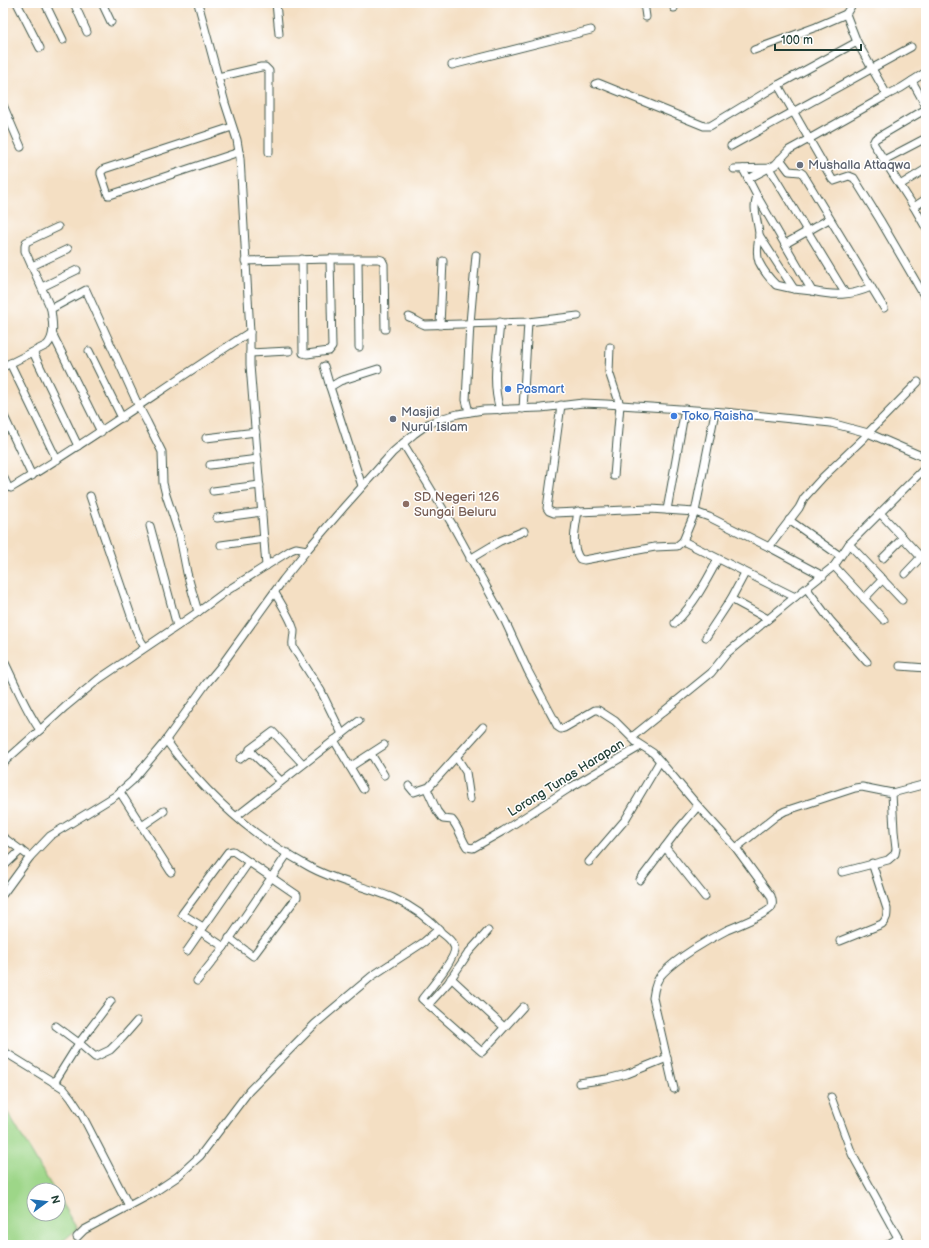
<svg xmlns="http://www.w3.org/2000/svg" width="929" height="1248" font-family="'Balsamiq Sans',sans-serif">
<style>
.green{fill:#9dd688;stroke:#5e8a5e}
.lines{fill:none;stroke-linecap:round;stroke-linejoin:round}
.minor-casing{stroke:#3f5549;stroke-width:9}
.minor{stroke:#fff;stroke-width:7}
.worship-dot{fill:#6b7280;stroke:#fff;stroke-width:1.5}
.shop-dot{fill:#3f7fe0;stroke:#fff;stroke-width:1.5}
.education-dot{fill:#8d6e63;stroke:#fff;stroke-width:1.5}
.labels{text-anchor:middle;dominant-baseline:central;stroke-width:3;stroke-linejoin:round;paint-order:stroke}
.worship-label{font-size:13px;fill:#5b616d;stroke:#fff;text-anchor:start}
.shop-label{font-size:13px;fill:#366cbe;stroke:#fff;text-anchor:start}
.education-label{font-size:13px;fill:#785e54;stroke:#fff;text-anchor:start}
.street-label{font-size:13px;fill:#1f3d34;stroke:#fff}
</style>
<rect width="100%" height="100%" fill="#fff"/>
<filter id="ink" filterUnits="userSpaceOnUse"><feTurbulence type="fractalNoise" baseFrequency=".025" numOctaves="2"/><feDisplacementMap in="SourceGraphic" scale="8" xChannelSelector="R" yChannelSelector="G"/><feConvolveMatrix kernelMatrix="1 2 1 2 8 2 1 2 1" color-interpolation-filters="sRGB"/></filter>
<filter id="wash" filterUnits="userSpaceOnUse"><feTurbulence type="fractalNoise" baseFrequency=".012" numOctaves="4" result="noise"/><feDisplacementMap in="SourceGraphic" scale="16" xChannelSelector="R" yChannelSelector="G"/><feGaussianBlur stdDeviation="0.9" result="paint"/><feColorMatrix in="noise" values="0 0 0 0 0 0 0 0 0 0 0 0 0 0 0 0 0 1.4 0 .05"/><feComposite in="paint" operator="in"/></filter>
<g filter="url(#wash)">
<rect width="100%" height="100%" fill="#f4dfc3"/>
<polygon class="green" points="3,1105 54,1190 34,1190 34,1214 58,1214 58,1197 77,1229 58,1245 3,1245"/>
</g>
<g filter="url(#ink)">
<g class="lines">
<g class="minor-casing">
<g id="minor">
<polyline points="17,3 40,48"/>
<polyline points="45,3 63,40"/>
<polyline points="74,3 87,32"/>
<polyline points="102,3 111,22"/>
<polyline points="198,3 225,103 237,140 240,158 250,332 250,365 266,566"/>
<polyline points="276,3 279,34"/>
<polyline points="644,3 646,17"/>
<polyline points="674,3 674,8"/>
<polyline points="853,3 846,14 857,42 887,95 901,88 912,81 926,106"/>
<polyline points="857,42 778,85 809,139 887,95"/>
<polyline points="754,50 816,27 846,14"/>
<polyline points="452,65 591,30"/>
<polyline points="218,77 261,67 265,67 269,71 269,152"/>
<polyline points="912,81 926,72"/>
<polyline points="595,84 598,83 704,126 710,126 778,85"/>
<polyline points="3,105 21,147"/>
<polyline points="926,109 875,139 873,143 914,207 926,228"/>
<polyline points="232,127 104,169 101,172 101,174 108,195 110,195 239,152"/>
<polyline points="731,146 911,47"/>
<polyline points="780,159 789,171 800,172 803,174 884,308"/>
<polyline points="884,160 926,138"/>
<polyline points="734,169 769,168 775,165 789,150 809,139 832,179 834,181 849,176 854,178 880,220 926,299"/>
<path d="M743,169l14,27 55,95c22,5 39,5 59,-4"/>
<polyline points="748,179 769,168 845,293"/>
<polyline points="900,185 926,169"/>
<path d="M757,196c-5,12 1,25 2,38 0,10 -4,16 0,28 4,8 11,17 17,23l18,4 18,2"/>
<polyline points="914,207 926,199"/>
<polyline points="759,235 794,289"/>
<polyline points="785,244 829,219"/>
<polyline points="330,259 378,259 382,260 384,264 385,329"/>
<polyline points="358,259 359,347"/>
<polyline points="245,261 330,259 332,347 329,351 307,354 303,353 302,259"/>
<polyline points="32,266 68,249"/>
<polyline points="42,287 77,270"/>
<polyline points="51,309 25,251 25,246 26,242 58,227"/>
<path d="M409,317c6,2 10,6 16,8l103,-3 50,-6"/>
<path d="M500,322c-2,29 -9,60 0,88"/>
<polyline points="440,325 443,261"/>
<polyline points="53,335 101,432"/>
<polyline points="610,347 609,372 620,405 614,476"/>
<polyline points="89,351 122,418"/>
<polyline points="33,352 78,446"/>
<polyline points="250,353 289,351"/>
<polyline points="10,363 57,460"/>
<polyline points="324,366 330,387"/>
<path d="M3,367l44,-22c9,-10 5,-24 4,-36l35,-19 53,117 8,15 15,30 1,31 3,12 14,42 7,36 11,39"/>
<polyline points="561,405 547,508 549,511 554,513 650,509 695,512 709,517 769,547 823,576"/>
<polyline points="523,409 528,322"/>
<polyline points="469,412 466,400 470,323 476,255"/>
<polyline points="3,414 32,476"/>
<polyline points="206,438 256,432"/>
<path d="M403,443l49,81 53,97 23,50 30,56 3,2 3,-1 31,-18h3l17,11 21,21 17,11 7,8 38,45 38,42 35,48c1,4 3,8 0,12 -7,7 -34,18 -44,22 -18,9 -50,28 -64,43 -7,6 -9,16 -10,25l21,91"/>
<polyline points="210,465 258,459"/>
<path d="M3,476l5,11 3,1c82,-49 159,-105 239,-156"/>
<polyline points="362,486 330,387 340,381 378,369"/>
<polyline points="213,491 260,485"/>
<polyline points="90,496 136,630 141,641 145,647"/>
<polyline points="667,510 685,409"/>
<path d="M578,511c-2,15 -8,35 2,48l4,1 71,-13 22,-1 6,-5 12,-29 20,-100"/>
<polyline points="880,513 918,554 922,556 926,554"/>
<polyline points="217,518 262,512"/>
<polyline points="789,520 840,556"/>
<polyline points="150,526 177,626"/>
<polyline points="683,541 795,597 834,566 849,544 926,467"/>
<polyline points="849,544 902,600"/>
<polyline points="221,545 264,539"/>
<polyline points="769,547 799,508 804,498 823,477 864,438 868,433 918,382"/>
<polyline points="883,558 903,538"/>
<polyline points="470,559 500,541 524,531"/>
<polyline points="834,566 884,620"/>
<polyline points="905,574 922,556"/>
<polyline points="807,589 830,620 867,662"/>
<path d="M275,593c5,9 18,29 19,38 0,6 -2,10 -1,16l28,44 21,43"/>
<polyline points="731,599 768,619"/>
<polyline points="864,599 883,579"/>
<path d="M675,623c19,-19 31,-41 43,-64"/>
<polyline points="706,637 731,599 745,573"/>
<path d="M3,659c13,25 20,47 37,71l25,-23 34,-28 99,-67 27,-20 66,-42 5,-2 11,2"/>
<polyline points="900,666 926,668"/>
<polyline points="632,737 711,673 727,653 795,597"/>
<path d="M166,740c23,33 58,69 90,93 16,12 34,23 52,33 26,15 57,20 85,32 18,8 35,20 49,35 4,3 10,8 12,13 5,9 -26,45 -32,53l60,53 41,-45"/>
<polyline points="334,740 363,789"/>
<polyline points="253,754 250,749 273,732 303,764"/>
<polyline points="371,754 384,775"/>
<polyline points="457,758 466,772 470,799"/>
<polyline points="240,759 248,753 253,754 281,781"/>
<polyline points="3,763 40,730"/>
<polyline points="350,767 384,745"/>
<polyline points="409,786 414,792 429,787 483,727"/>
<path d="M427,789l10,22 6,8 9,1c7,8 9,18 15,27l6,1 30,-17 65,-42 73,-43"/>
<polyline points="120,792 171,872"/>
<polyline points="237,816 359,721"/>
<polyline points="142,826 164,811"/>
<polyline points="3,837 30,857"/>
<polyline points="665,847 705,897"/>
<polyline points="736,848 776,816 785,811 855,788 862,787 892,793"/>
<polyline points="589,862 625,820 660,761"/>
<polyline points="3,867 21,850"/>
<polyline points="842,872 888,860 895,854 896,849 894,831 892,793 926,784"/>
<polyline points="640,880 677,831 698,806"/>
<polyline points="3,894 30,857 50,836 115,796 132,781 163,744 206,684 221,666 283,580 307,550 344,507 393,452 414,434 428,424 443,418 458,414 483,410 541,408 583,403 606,404 724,412 831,423 868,433 926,458"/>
<polyline points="203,927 182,914 228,852 233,851 297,895 297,897 253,956 229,938"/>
<polyline points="200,931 224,947"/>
<path d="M840,941l42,-17c5,-5 5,-8 5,-15l-15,-46"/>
<polyline points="187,951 249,862"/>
<polyline points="451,978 504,1027"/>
<polyline points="197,981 224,947 288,853"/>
<polyline points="111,1001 79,1043 95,1057 110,1050 123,1037 137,1021"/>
<polyline points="428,1005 448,983 469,952 488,931"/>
<polyline points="3,1051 63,1088 71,1098 81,1113 129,1206"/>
<polyline points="54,1083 79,1043 56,1026"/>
<polyline points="579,1083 607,1079 627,1074 667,1058"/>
<polyline points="831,1097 852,1154 902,1245"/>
<polyline points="77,1237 84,1230 153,1193 177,1177 200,1156 249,1091 315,1024 372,976 424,942 439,929"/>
<polyline points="887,1245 898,1238"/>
</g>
</g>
<use href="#minor" class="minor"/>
</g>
</g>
<g class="worship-dot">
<circle cx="800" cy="165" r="4"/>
<circle cx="393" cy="419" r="4"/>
</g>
<g class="shop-dot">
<circle cx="508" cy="389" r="4"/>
<circle cx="674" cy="416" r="4"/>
</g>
<circle class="education-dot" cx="406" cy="504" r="4"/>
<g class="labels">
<g class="worship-label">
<text x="808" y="165">Mushalla Attaqwa</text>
<text x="401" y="412">Masjid<tspan x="401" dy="15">Nurul Islam</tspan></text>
</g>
<g class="shop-label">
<text x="516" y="389">Pasmart</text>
<text x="682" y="416">Toko Raisha</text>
</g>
<g class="education-label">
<text x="414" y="497">SD Negeri 126<tspan x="414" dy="15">Sungai Beluru</tspan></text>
</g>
<g class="street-label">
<text transform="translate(566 778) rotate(-32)">Lorong Tunas Harapan</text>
</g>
</g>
<rect width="929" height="1248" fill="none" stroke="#fff" stroke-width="16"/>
<g transform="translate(46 1202) rotate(75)"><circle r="19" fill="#ffffff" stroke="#a5b1ae"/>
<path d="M0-3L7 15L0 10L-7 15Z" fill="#1f6fb2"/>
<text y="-6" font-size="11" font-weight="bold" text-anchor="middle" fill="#1f3d34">N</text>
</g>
<path d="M775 44v6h86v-6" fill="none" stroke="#1f3d34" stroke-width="2"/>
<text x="781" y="44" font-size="12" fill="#1f3d34" stroke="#ffffff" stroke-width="3" paint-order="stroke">100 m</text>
</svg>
